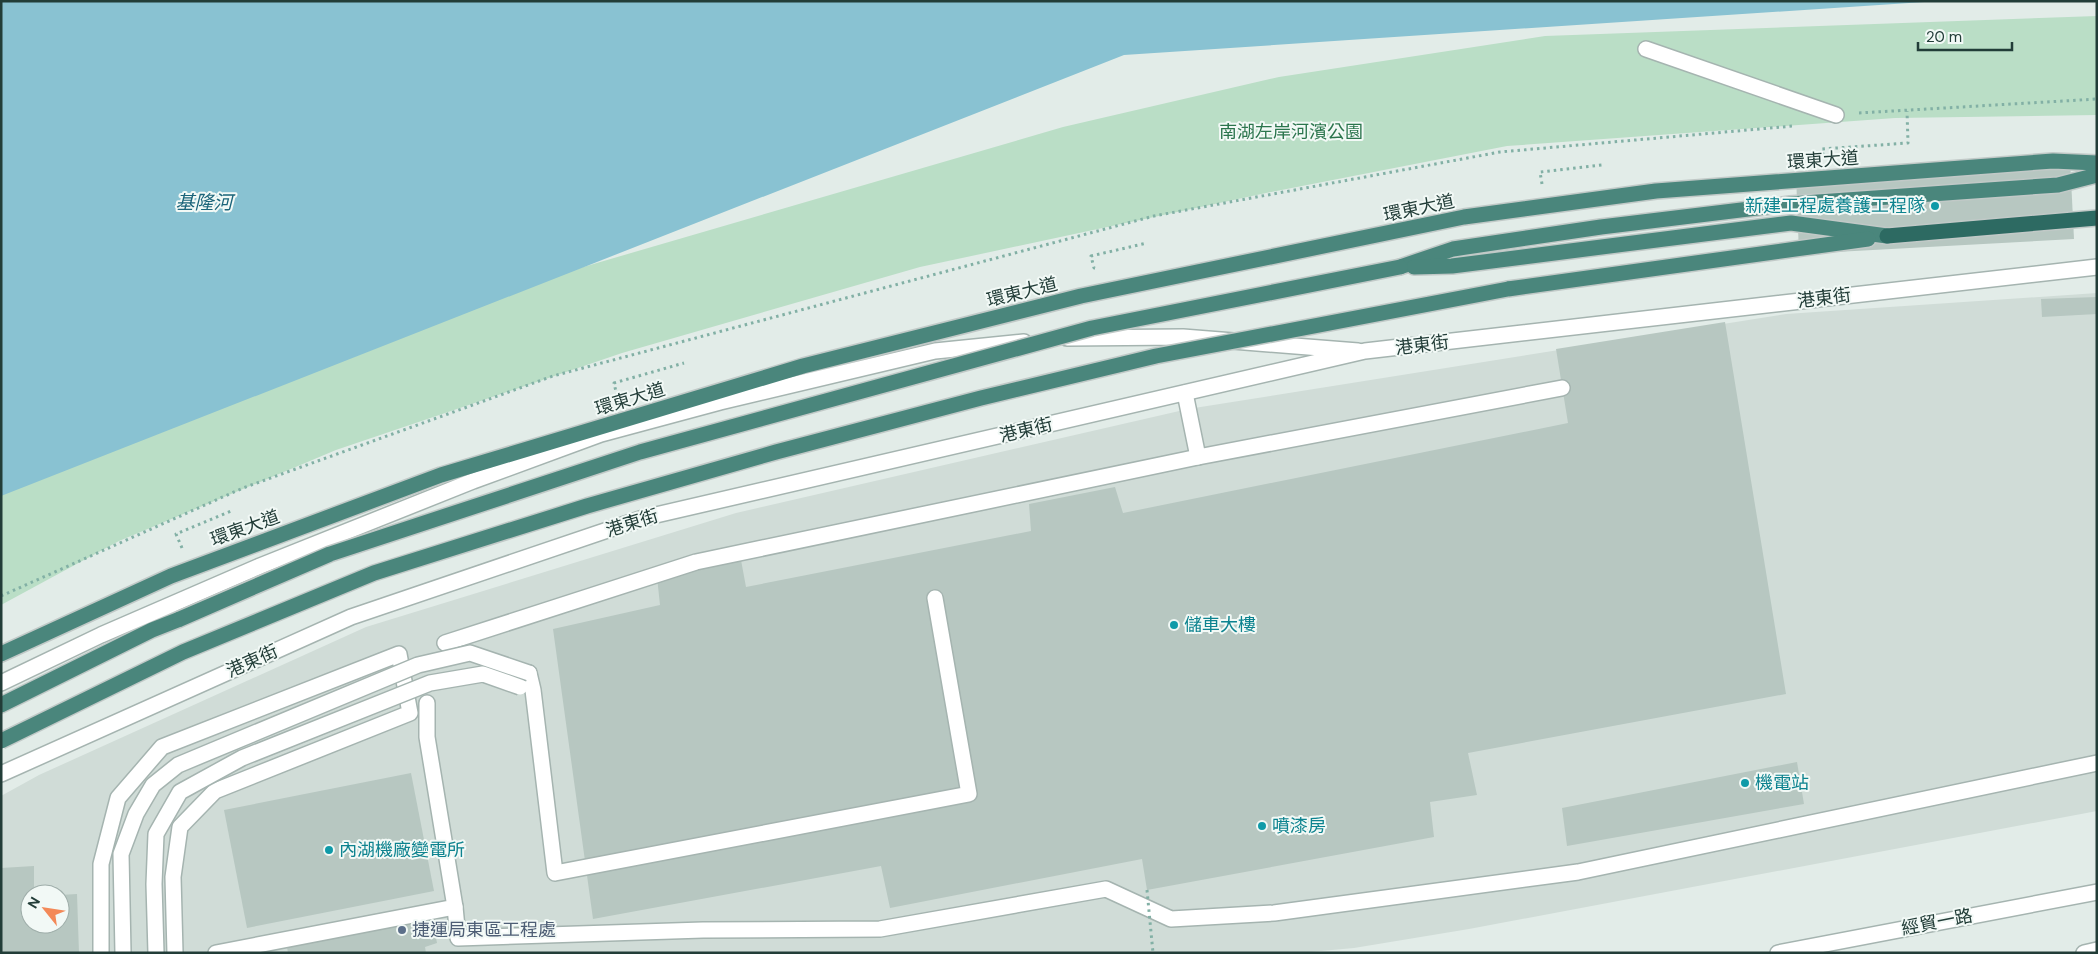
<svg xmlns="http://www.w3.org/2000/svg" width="2098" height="954" font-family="'DM Sans','Noto Sans TC',sans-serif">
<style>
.built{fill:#d0dcd7;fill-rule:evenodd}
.green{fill:#badec6}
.water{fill:#89c2d2}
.building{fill:#b7c7c1}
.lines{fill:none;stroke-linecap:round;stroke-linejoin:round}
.service-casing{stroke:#a5b4b0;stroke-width:18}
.minor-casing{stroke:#a5b4b0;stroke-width:18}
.tertiary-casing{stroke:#a5b4b0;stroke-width:18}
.trunk-casing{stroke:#c1c9c7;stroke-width:18}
.motorway-casing{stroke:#c1c9c7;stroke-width:18}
.path{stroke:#82b0a5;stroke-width:3;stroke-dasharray:2.5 4;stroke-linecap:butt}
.service{stroke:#fff;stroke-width:15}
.minor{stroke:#fff;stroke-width:15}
.tertiary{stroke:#fff;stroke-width:15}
.trunk{stroke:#4a867c;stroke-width:15}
.motorway{stroke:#2d6a62;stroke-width:15}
.service-bridge-casing{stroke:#a5b4b0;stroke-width:18;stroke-linecap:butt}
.trunk-bridge-casing{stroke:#c1c9c7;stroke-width:18;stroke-linecap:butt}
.path-bridge{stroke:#82b0a5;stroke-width:3;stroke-dasharray:2.5 4;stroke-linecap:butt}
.service-bridge{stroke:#fff;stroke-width:15}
.trunk-bridge{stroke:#4a867c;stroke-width:15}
.culture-dot{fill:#0f9aa8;stroke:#f2f9f6;stroke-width:2}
.service-dot{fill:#5c6f8a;stroke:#f2f9f6;stroke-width:2}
.labels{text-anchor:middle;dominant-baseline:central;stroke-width:4;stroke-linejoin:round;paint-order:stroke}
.park-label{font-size:18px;fill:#2b754d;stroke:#f2f9f6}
.street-label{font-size:18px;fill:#223d38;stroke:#f2f9f6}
.culture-label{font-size:18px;fill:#0d838f;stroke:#f2f9f6;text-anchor:start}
.service-label{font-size:18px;fill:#4e5e75;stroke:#f2f9f6;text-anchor:start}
.water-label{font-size:19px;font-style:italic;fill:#1b647a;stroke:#f2f9f6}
</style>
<rect width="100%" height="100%" fill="#e2ece8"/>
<path class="built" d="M2097,293v518l-628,118 -115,19 -55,5h-1298v-157l38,-21 327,-148 370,-114 452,-104 598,-95zM30,894h30v30h-30z"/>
<polygon class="green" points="2097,16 2097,115 1895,118 1507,146 1266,193 920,267 622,353 336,450 119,541 1,605 1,483 374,328 1063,127 1279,77 1545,36"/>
<polygon class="water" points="1,1 1939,1 1124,55 1,496"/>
<g class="building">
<polygon points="2070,159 2074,239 1799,254 1796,174"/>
<polygon points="2097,297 2097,314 2042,317 2041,299"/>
<polygon points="1725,322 1786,694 1468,753 1477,795 1430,802 1434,837 1147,890 1142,859 890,908 881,866 593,919 553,629 660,605 657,577 741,560 746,587 1031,531 1029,504 1115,487 1123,513 1568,423 1556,349"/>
<polygon points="1797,762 1804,804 1567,846 1562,808"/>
<polygon points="411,773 434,891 247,928 224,810"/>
<polygon points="34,866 34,894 30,894 30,924 60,924 60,895 77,894 79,953 1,953 1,868"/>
<polygon points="432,917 437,943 425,947 426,953 288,953 287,947"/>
</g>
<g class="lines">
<g class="service-casing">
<g id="service">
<polyline points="1646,49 1836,115"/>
<polyline points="1067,338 1183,337 1358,351"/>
<polyline points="1185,393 1198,457"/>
<polyline points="445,643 696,562 1198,457 1562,388"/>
<polyline points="529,673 533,690 555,873 969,794 935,598"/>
<polyline points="1,683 101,635 260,566 473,481 601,434 720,402 935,351 1024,342"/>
<polyline points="455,907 458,938 703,930 880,929 1106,889 1171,919 1274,913 1578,872 2097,763"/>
<polyline points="101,953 101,864 118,798 162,747 399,654 410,713 215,791 180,827 173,877 175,953"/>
<polyline points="216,953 455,907 427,737 427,703"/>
</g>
</g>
<g class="minor-casing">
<polyline id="minor" points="1,774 351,617 643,518 1365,351 2097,267"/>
</g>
<g class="tertiary-casing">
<g id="tertiary">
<polyline points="1778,953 2097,892"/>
<polyline points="2084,953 2097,950"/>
</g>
</g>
<g class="trunk-casing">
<g id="trunk">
<polyline points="1400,267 1453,249 1601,227 1790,204 2058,185 2097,175"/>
<polyline points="1414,267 1452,266 1791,223 1887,236"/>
<polyline points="1508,289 1868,239"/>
<polyline points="1,654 171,576 441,475 803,366 1081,296 1464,217 1656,191 2053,161 2097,163"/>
<polyline points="1,705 152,630 180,619"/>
</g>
</g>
<g class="motorway-casing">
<polyline id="motorway" points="1887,236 2097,218"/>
</g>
<g class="path">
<polyline points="1859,113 2097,99"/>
<polyline points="1823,155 1822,149 1908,143 1907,111"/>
<polyline points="1542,184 1540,172 1602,165"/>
<polyline points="1095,268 1094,268 1091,256 1147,243"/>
<polyline points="617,396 614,383 684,363"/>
<polyline points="182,548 176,534 231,511"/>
<polyline points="1,596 243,488 553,376 1154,216 1500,152 1793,126"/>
</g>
<use href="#service" class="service"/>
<use href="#minor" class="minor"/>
<use href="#tertiary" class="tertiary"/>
<use href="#trunk" class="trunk"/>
<use href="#motorway" class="motorway"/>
<g class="service-bridge-casing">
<g id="service-bridge">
<polyline points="123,953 121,854 136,814 153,785 178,765 418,665 470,653 529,673"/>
<polyline points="156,953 154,884 156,834 180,792 242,758 430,683 483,674 520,687"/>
</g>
</g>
<g class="trunk-bridge-casing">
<g id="trunk-bridge">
<polyline points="180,619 330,554 640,452 1092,328 1400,267"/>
<polyline points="1,741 183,652 374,573 587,506 776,452 981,398 1156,356 1508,289"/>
</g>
</g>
<polyline class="path-bridge" points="1147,890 1153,953"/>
<use href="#service-bridge" class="service-bridge"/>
<use href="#trunk-bridge" class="trunk-bridge"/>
</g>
<g class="culture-dot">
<circle cx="1935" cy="206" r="5"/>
<circle cx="1174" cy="625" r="5"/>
<circle cx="1745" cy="783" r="5"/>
<circle cx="1262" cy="826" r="5"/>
<circle cx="329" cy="850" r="5"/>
</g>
<circle class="service-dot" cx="402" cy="930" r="5"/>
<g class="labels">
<g class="park-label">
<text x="1291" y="132">南湖左岸河濱公園</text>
</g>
<g class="street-label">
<text transform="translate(1823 160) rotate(-4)">環東大道</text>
<text transform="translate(1419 208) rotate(-12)">環東大道</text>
<text transform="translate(1022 292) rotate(-14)">環東大道</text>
<text transform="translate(1824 298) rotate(-7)">港東街</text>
<text transform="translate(1422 345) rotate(-7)">港東街</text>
<text transform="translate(630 399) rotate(-17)">環東大道</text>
<text transform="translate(1026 430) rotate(-13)">港東街</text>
<text transform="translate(632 523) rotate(-17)">港東街</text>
<text transform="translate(245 528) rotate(-20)">環東大道</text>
<text transform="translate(252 661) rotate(-24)">港東街</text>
<text transform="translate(1937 922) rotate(-11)">經貿一路</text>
</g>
<g class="culture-label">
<text x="1925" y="206" text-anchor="end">新建工程處養護工程隊</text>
<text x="1184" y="625">儲車大樓</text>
<text x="1755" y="783">機電站</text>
<text x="1272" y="826">噴漆房</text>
<text x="339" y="850">內湖機廠變電所</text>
</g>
<g class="service-label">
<text x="412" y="930">捷運局東區工程處</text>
</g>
<g class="water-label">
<text x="204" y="202">基隆河</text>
</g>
</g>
<rect width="2098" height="954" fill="none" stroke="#223d38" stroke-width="5"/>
<g transform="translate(45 909) rotate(300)"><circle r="24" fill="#f2f9f6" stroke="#9faeaa"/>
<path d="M0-4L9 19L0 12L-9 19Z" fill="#f38958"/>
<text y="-8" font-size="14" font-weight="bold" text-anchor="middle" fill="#223d38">N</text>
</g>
<path d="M1918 42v8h94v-8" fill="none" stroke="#223d38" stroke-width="2.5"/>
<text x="1926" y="42" font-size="15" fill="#223d38" stroke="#f2f9f6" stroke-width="4" paint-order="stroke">20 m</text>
</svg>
